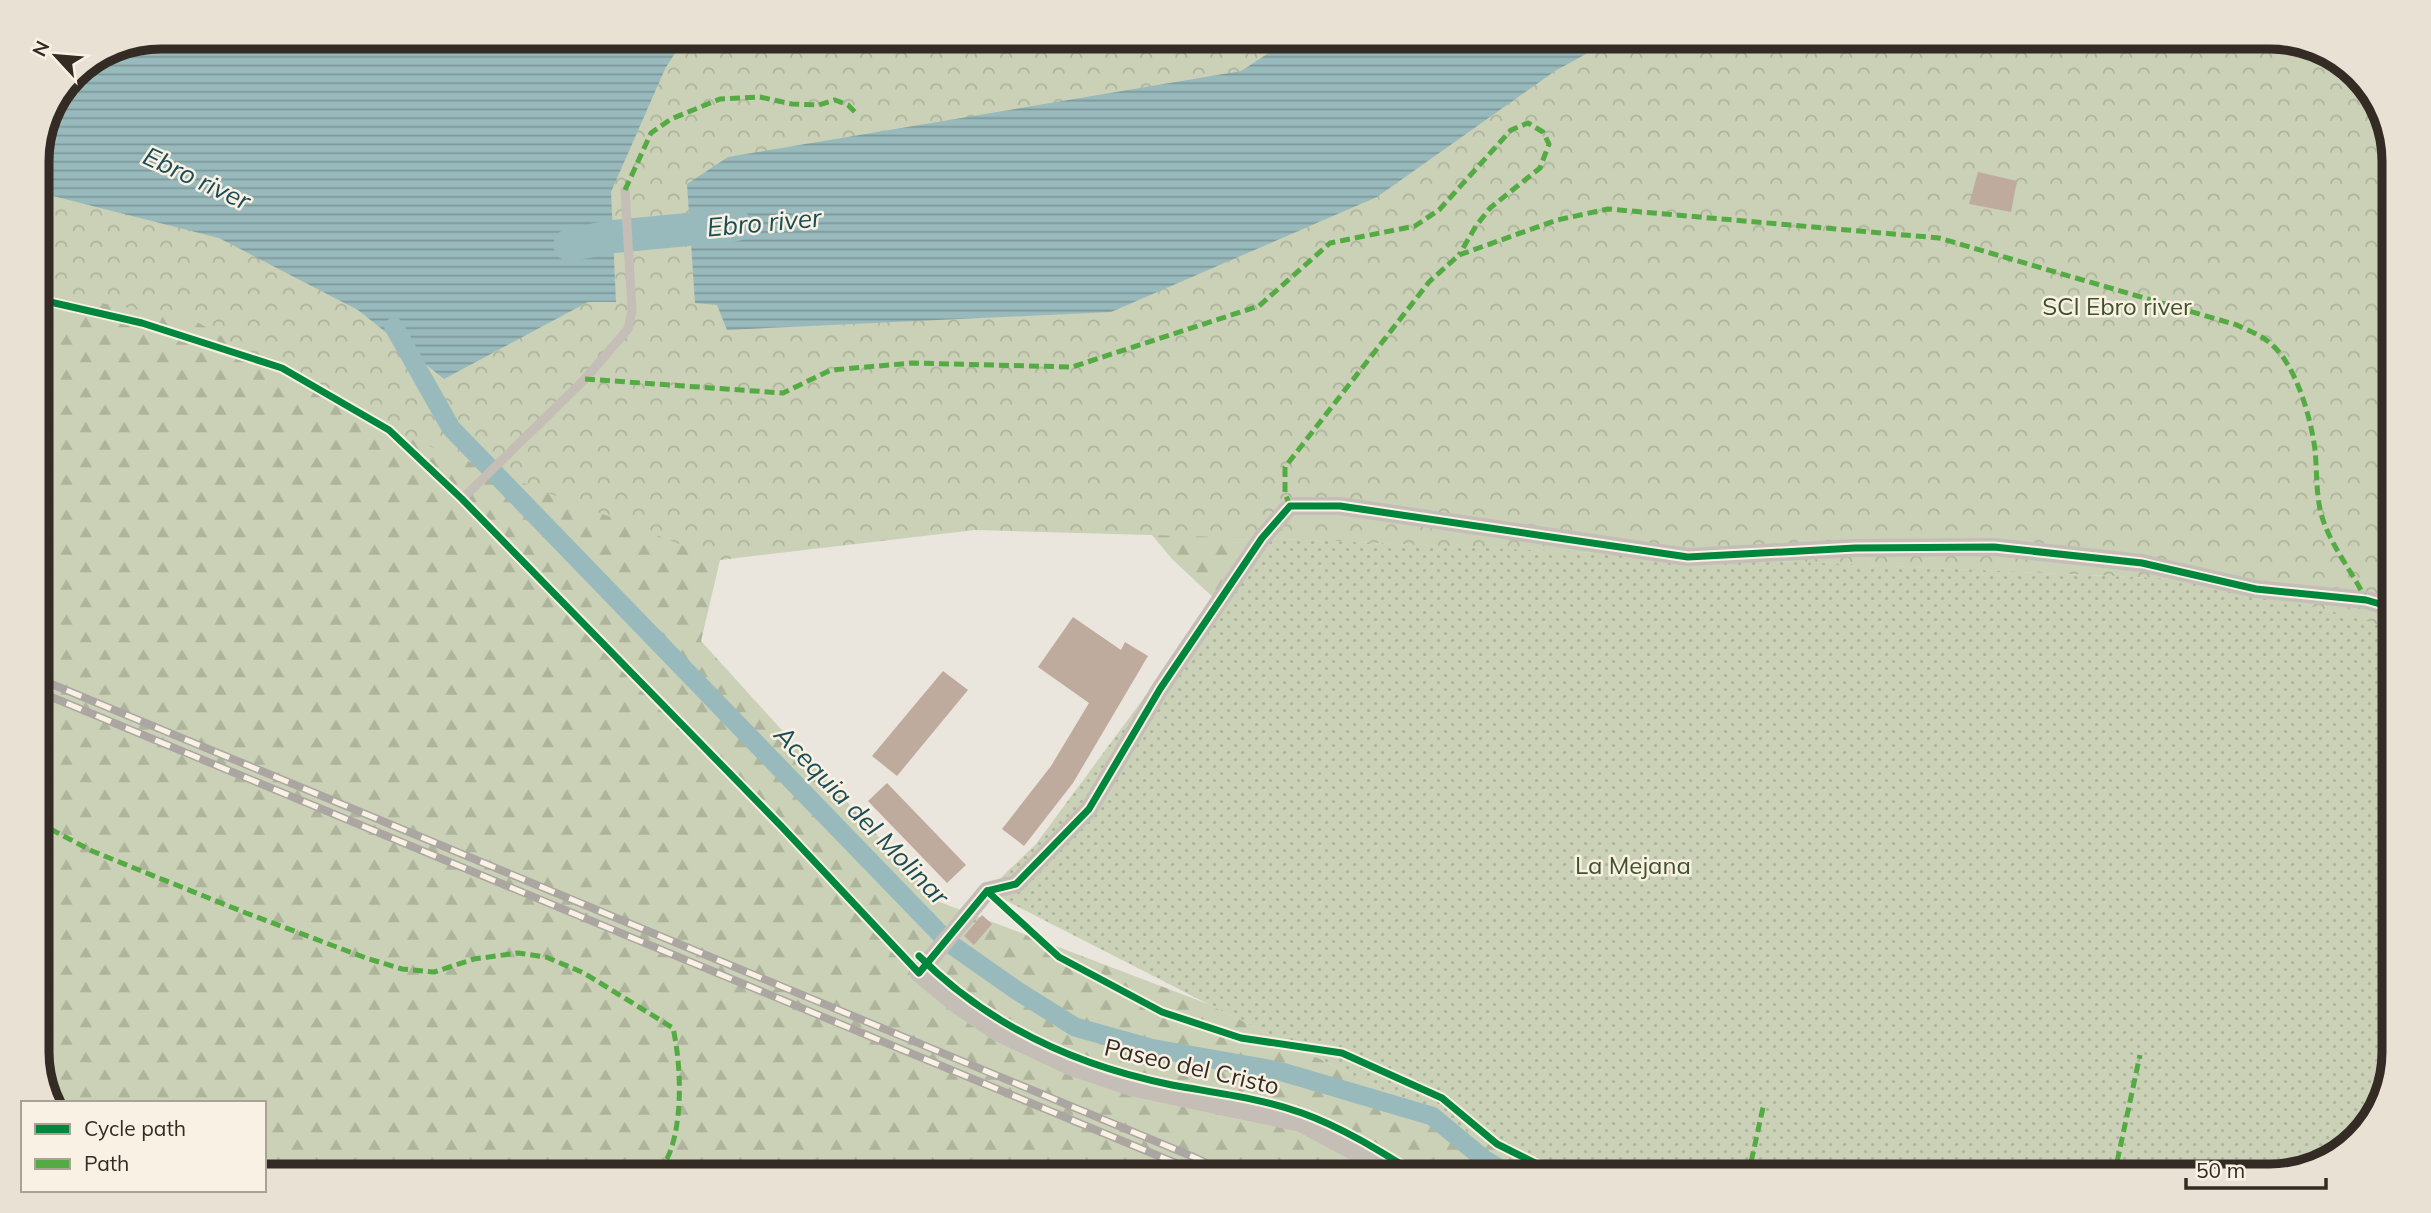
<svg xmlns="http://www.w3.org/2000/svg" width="2431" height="1213" font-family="Mulish,sans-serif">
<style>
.forest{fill:url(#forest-firs)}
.park{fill:url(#park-crowns)}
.garden{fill:url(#garden-dots)}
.water{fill:url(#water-rules)}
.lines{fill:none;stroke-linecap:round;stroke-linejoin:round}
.canal{stroke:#99babd;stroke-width:19}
.river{stroke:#99babd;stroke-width:33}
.building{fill:#bfab9e}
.service{stroke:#c4beb6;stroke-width:9}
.minor{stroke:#c4beb6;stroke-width:18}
.rail-casing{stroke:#aba6a1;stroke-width:8}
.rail{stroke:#f9f1e3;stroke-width:5;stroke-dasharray:16;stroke-linecap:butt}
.quiet{stroke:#54ab44;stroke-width:5;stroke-dasharray:10 5;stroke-linecap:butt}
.cycleway-casing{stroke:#f9f1e3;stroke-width:11}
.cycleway{stroke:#00873e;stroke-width:7}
.labels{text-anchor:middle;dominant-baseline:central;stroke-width:5;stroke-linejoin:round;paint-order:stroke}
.park-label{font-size:24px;fill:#3f5329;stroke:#f9f1e3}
.street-label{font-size:24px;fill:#342b25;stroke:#f9f1e3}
.water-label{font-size:26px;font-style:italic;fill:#1a4d56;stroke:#f9f1e3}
.rim{fill:none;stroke:#342b25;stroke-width:9}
</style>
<defs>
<pattern id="forest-firs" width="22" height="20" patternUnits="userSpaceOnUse" patternTransform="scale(1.75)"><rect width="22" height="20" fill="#cad1b6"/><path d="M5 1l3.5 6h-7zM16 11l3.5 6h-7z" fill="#aeb49c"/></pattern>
<pattern id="park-crowns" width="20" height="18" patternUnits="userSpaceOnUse" patternTransform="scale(1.75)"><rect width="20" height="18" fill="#cad1b6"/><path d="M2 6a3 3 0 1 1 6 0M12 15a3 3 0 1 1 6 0" fill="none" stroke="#aeb49c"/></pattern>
<pattern id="garden-dots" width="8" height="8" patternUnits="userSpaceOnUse" patternTransform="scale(1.75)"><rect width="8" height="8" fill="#cad1b6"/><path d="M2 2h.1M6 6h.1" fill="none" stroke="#aeb49c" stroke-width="1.8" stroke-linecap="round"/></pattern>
<pattern id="water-rules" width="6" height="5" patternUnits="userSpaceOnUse" patternTransform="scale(1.75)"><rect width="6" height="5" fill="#99babd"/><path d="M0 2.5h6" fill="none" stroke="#7e9799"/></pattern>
</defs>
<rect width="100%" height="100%" fill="#ebe6dd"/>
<polygon class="forest" points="1617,37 2051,37 2085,75 2086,124 2054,149 1974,146 1806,158 1679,150 1621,130 1556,162 1496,210 1487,235 1523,253 1690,281 1772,301 1798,265 1839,276 1818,323 1933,371 2016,398 2018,370 1909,317 1888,257 1919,242 2066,302 2080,339 2128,370 2192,348 2208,316 2224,260 2272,226 2340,278 2385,322 2394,322 2394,629 2225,581 1262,538 1218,602 1172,559 1137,517 1066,475 954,451 805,516 720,560 701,641 937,901 1208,1004 1559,1176 264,1176 264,1103 51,1103 37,1061 37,192 219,238 358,310 444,379 589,302 616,302 617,313 695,303 717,305 727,330 1111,312 1377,197 1555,71"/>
<polygon class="park" points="161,37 2271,37 2325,49 2373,91 2394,153 2394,629 2225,581 1286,539 975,530 720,560 373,424 192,319 37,292 37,153 73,73 114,46"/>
<polygon class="garden" points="1262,538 2225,581 2394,629 2394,1053 2382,1107 2339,1156 2271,1176 1559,1176 1208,1004 987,891 1036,844"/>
<g class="water">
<polygon points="160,37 330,37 407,41 412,37 685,37 665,69 611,192 616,302 588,302 444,379 358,310 219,238 37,192 37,153 73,73 114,46"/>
<polygon points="1293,37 1617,37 1555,71 1377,197 1111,312 727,330 717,305 695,303 687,184 728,157 1241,71"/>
</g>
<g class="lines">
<polyline class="canal" points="394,327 451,428 949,943 1016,990 1075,1027 1150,1048 1279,1071 1432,1116 1485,1160 1512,1176"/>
<polyline class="river" points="570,245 609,237 735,225"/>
</g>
<g class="building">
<polygon points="1978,172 2017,181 2011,212 1969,204"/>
<polygon points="1073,617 1121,650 1125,642 1148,656 1073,783 1024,846 1002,829 1051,766 1089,703 1038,667"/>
<polygon points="943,671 968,690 897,776 872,756"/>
<polygon points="887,783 966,865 947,883 868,801"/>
<polygon points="982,915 992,924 974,945 964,936"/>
</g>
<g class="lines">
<g class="service">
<polyline points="37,299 142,323 282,368 389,430 462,499 782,827 919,973"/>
<polyline points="462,499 585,379 628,329 632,311 625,190"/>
</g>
<polyline class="minor" points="1400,1176 1301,1123 1131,1087 1072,1067 997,1032 956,1004 919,973 987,891 1016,884 1089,809 1160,689 1262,538 1290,506 1340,506 1688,557 1855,548 1994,547 2142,563 2256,589 2366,600 2394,608"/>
<g class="rail-casing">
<g id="rail">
<polyline points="37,678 1196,1158 1233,1176"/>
<polyline points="37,691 1207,1176"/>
</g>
</g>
<use href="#rail" class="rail"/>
<g class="quiet">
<polyline points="625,190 651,133 671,119 720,99 760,97 792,104 819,105 835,100 848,105 855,112"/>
<polyline points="585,379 783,393 831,370 913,363 1072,367 1259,306 1330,243 1415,226 1439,210 1511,130 1528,123 1543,132 1549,144 1540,168 1490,208 1476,226 1459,255"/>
<path d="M1290,506l-5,-13v-26l144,-185 30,-27 98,-35 51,-11 331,29 298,87c10,5 24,10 33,18 26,21 41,75 45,107 2,20 1,40 5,59 7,33 32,61 46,91"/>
<path d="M37,822l55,29 154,62 120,45 36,11 32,3 40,-13 44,-6 28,4 38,16 89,55c8,36 10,89 -3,124 -3,8 -9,16 -13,24"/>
<polyline points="1748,1176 1764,1103"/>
<polyline points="2114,1176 2140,1055"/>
</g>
<g class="cycleway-casing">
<g id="cycleway">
<polyline points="37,299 142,323 282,368 389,430 462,499 782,827 919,973 987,891 1016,884 1089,809 1160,689 1262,538 1290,506 1340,506 1688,557 1855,548 1994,547 2142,563 2256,589 2366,600 2394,608"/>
<polyline points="987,891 1059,957 1162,1012 1241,1038 1342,1053 1442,1098 1497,1144 1561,1176"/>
<path d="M919,956c69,69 158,110 253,129 44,8 88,13 130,28 42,15 81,40 118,63"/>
</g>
</g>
<use href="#cycleway" class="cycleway"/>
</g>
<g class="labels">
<g class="park-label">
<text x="2117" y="306">SCI Ebro river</text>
<text x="1633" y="865">La Mejana</text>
</g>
<g class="street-label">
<text transform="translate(1192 1066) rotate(13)">Paseo del Cristo</text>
</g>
<g class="water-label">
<text transform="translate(197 178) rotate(25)">Ebro river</text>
<text transform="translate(764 222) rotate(-5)">Ebro river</text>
<text transform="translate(862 815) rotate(46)">Acequia del Molinar</text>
</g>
</g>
<path d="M0 0H2431V1213H0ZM161 49H2270A112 112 0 0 1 2382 161V1052A112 112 0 0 1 2270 1164H161A112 112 0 0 1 49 1052V161A112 112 0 0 1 161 49Z" fill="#e9e1d4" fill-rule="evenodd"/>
<path class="rim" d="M161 49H2270A112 112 0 0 1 2382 161V1052A112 112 0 0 1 2270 1164H161A112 112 0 0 1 49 1052V161A112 112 0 0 1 161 49Z"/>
<rect x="21" y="1101" width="245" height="91" fill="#f9f1e3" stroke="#aaa297" stroke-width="2"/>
<rect x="35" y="1124" width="35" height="10" fill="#00873e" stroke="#aaa297" stroke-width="2"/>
<text x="84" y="1136" font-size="21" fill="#342b25">Cycle path</text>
<rect x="35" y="1159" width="35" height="10" fill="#54ab44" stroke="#aaa297" stroke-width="2"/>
<text x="84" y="1171" font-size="21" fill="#342b25">Path</text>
<g transform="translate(56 56) rotate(296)" stroke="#f9f1e3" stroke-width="5" paint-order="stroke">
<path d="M0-5L12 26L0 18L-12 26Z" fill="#342b25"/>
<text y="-10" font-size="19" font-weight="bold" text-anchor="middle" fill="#342b25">N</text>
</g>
<path d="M2186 1178v10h140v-10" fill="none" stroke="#342b25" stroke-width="3.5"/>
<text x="2196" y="1178" font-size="21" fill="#342b25" stroke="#f9f1e3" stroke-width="5" paint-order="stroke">50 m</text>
</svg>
